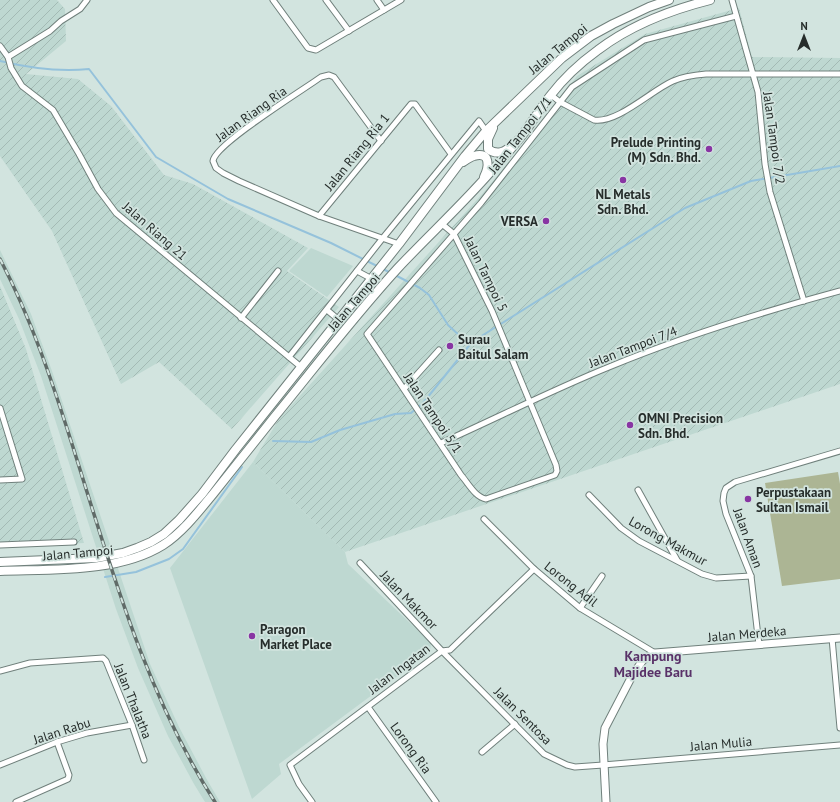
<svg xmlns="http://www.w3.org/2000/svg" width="840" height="802" font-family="'PT Sans',sans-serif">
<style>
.built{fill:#bed8d1}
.industrial{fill:url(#industrial-furrows)}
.garden{fill:#acb594}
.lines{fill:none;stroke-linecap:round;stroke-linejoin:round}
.stream{stroke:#95c2db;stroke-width:2}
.street-casing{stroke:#70807c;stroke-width:7}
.secondary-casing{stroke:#70807c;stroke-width:9}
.primary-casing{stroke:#70807c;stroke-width:10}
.street{stroke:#fff;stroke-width:5}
.secondary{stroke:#fff;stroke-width:7}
.primary{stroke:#fff;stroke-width:8}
.rail-casing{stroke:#606b68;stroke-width:3.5}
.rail{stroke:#d2e4df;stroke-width:2;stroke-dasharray:6;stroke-linecap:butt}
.poi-dot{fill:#8835a3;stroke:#d2e4df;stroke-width:1.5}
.labels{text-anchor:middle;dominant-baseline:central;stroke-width:3.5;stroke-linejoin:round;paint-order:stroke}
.street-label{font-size:13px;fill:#262d2b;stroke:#d2e4df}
.poi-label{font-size:13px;font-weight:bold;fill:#262d2b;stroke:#d2e4df;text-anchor:start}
.neighbourhood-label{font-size:14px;font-weight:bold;fill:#593168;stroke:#d2e4df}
</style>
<defs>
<pattern id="industrial-furrows" width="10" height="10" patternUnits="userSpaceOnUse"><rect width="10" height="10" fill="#bed8d1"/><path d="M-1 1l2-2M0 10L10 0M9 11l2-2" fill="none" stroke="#a3bab4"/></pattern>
</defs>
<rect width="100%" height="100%" fill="#d2e4df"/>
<g class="built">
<polygon points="311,248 353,266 327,297 289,271"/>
<polygon points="0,250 31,314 52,371 150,664 179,727 206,778 220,802 205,802 194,784 168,736 138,668 116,609 41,376 19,319 0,279"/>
<polygon points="253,462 345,552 348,564 431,643 430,652 279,764 281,774 252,799 170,568"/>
</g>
<g class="industrial">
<polygon points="0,0 57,0 65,9 66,41 26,74 78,79 111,106 164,175 193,184 308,248 287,271 339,307 232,429 159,362 121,384 52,231 0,156"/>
<polygon points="739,8 752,57 840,58 840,384 345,552 253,462 279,419 483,193 528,139 577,76 645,34"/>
<polygon points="0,286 26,349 84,543 0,548"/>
</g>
<polygon class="garden" points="838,472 840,484 840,579 782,586 765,483"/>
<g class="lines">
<g class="stream">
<path d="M0,61c29,7 59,11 89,8l67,88 72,42 103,44 48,24"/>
<polyline points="383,269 391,273"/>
<polyline points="395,275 420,288 429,295 448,325 461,337 472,342"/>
<polyline points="273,441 311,442 340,430 395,414 411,413 423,403 472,342 685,208 751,181 840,166"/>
<polyline points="105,577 136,572 169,559 183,549 242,467"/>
</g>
<g class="street-casing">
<g id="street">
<polyline points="273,0 308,48 316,50 401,0"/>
<polyline points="326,0 349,31"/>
<polyline points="377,0 384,10"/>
<polyline points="732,0 758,92 765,164 770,192 804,301"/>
<polyline points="0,46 8,57 11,68 22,86 53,110 79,154 98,189 116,213 301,367"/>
<polyline points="8,57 50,31 61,21 80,9 87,0"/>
<path d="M551,95l9,7 34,18c23,4 58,-30 79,-39 11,-5 21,-6 33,-7h134"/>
<path d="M381,141l-47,-64 -5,-2 -8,2c-18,13 -106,67 -108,84l3,7 7,5 16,8 80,35 80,28"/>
<polyline points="319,216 411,104 415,104 451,154"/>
<path d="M442,224l12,10 38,77 64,154 1,6 -2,4 -69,24c-11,-2 -18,-16 -25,-24l-94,-141 114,-131 91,-116 72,-47 92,-24"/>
<polyline points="357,271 372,279"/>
<polyline points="327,310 339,320"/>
<polyline points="241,318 278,271"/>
<polyline points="289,357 382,239 479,121 486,131"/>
<polyline points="404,389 439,350"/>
<polyline points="0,408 22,479 0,480"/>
<path d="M441,443c56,-25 111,-53 168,-76 75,-31 153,-55 231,-76"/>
<polyline points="638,490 677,560"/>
<polyline points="589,495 621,528 639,541 702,574 716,578 751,576"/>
<polyline points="484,519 534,569 580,608 655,653"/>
<polyline points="0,545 74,542"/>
<polyline points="360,563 442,651 544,754 567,765 575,767 603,765 840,745"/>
<polyline points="580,608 602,576"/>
<polyline points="832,638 840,728"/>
<polyline points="759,645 751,576 726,514 723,501 724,493 726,488 735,482 840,451"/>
<polyline points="0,671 30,663 103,658 106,661 132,725 144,760"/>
<polyline points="368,707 436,802"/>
<polyline points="482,752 515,724"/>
<polyline points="0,765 57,742 87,733 132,725"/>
<polyline points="16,802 68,779 69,775 57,742"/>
<polyline points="312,802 299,784 290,765 442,651 450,650 534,569"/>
</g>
</g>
<g class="secondary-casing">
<polyline id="secondary" points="606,802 603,744 605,728 632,676 643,660 655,653 840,638"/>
</g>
<g class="primary-casing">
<g id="primary">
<path d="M493,128l-5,11v10c8,6 15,4 22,-2"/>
<path d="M463,162c3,-2 7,-5 11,-6 17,-5 15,11 10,21"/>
<polyline points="0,562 96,558 123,553 137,548 151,542 164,534 179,520 202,494 236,449 399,244 465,156 486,131 562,58 591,36 613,24 649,7 669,0"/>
<path d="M0,571c52,-2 118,2 163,-26 19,-12 36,-34 50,-51 21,-26 42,-53 63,-79 40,-49 79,-100 122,-147 32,-34 66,-65 96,-100 9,-9 17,-19 25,-29 11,-13 20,-29 31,-43 13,-17 30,-33 48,-46 33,-25 72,-40 112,-50"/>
</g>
</g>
<use href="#street" class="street"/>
<use href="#secondary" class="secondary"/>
<use href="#primary" class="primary"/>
<g class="rail-casing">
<path id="rail" d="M0,259c31,59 52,122 72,185 39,123 73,249 143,358"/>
</g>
<use href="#rail" class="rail"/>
</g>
<g class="poi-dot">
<circle cx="709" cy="149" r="4"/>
<circle cx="623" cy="180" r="4"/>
<circle cx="546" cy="221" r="4"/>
<circle cx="450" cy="346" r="4"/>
<circle cx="630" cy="425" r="4"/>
<circle cx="748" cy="499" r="4"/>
<circle cx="252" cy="636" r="4"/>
</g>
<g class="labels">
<g class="street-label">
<text transform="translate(558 49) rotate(-39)">Jalan Tampoi</text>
<text transform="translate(251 114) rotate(-36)">Jalan Riang Ria</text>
<text transform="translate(520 135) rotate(-52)">Jalan Tampoi 7/1</text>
<text transform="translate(774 138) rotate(82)">Jalan Tampoi 7/2</text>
<text transform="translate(357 152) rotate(-51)">Jalan Riang Ria 1</text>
<text transform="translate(155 231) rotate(41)">Jalan Riang 21</text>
<text transform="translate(486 274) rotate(64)">Jalan Tampoi 5</text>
<text transform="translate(354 302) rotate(-49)">Jalan Tampoi</text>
<text transform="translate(633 347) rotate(-21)">Jalan Tampoi 7/4</text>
<text transform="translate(433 413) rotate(56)">Jalan Tampoi 5/1</text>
<text transform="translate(748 538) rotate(70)">Jalan Aman</text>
<text transform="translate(668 541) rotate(29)">Lorong Makmur</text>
<text transform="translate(78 553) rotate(-5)">Jalan Tampoi</text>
<text transform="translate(571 584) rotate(38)">Lorong Adil</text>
<text transform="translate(409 600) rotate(46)">Jalan Makmor</text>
<text transform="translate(747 634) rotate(-5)">Jalan Merdeka</text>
<text transform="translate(399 669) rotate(-37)">Jalan Ingatan</text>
<text transform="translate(133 701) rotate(68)">Jalan Thalatha</text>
<text transform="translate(523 716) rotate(45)">Jalan Sentosa</text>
<text transform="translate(62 731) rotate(-18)">Jalan Rabu</text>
<text transform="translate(721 744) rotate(-5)">Jalan Mulia</text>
<text transform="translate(411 748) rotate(54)">Lorong Ria</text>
</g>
<g class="poi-label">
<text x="701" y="142" text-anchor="end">Prelude Printing<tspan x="701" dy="15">(M) Sdn. Bhd.</tspan></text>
<text x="623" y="194" text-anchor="middle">NL Metals<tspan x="623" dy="15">Sdn. Bhd.</tspan></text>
<text x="538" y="221" text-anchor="end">VERSA</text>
<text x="458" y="339">Surau<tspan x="458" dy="15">Baitul Salam</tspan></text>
<text x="638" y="418">OMNI Precision<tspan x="638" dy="15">Sdn. Bhd.</tspan></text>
<text x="756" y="492">Perpustakaan<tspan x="756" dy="15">Sultan Ismail</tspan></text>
<text x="260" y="629">Paragon<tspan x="260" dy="15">Market Place</tspan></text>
</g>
<g class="neighbourhood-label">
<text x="653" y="656">Kampung<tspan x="653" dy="16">Majidee Baru</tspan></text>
</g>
</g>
<g transform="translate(804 36)" stroke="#d2e4df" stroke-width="3" paint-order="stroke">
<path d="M0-3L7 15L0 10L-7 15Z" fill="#262d2b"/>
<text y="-6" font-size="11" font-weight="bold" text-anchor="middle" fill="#262d2b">N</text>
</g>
</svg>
